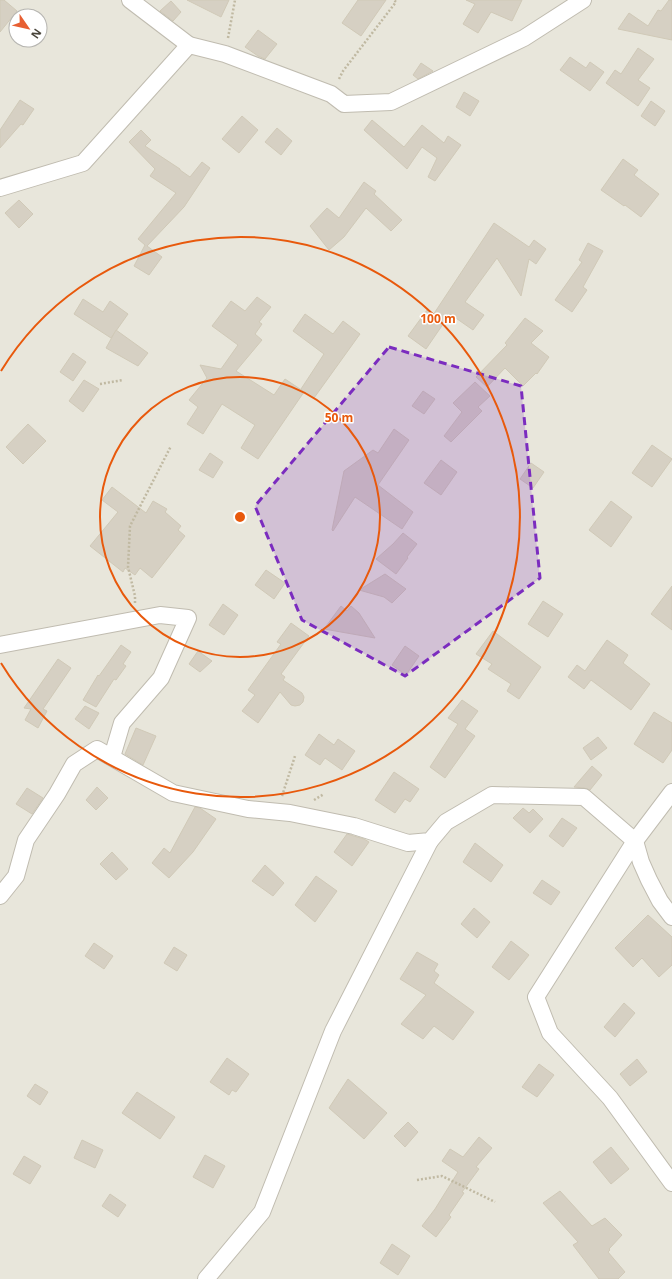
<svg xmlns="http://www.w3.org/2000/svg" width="672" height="1279" viewBox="0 0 672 1279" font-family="'Open Sans',sans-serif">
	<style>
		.residential { fill: #e8e6db; fill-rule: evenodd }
		.building { fill: #d6d0c3; stroke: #d0c9b7 }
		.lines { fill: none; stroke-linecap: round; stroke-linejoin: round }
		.minor-casing { stroke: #c0bcb0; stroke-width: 18 }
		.path { stroke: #c0b9a2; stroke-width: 2.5; stroke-dasharray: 2 2; stroke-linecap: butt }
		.minor { stroke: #fff; stroke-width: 16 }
		.marked { fill: #7b2cbf; fill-opacity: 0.2; stroke: #7b2cbf; stroke-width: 3; stroke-dasharray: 8 5; stroke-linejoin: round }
		.ring { fill: none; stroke: #e8590c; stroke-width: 2 }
		.centre { fill: #e8590c; stroke: #fff; stroke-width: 2 }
		.ring-label { font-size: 12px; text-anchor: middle; font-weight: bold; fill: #e8590c; stroke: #fff; stroke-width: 3; stroke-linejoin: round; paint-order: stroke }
	</style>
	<rect width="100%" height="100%" fill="#f5f3ed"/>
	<path class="residential" d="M0,0H672V1279H0ZM16,16H40V40H16Z"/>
	<g class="building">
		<path d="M0,0H4L17,11L0,32Z"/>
		<path d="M187,0H229L221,17Z"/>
		<path d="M358,0H386L361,36L342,23Z"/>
		<path d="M466,0H522L512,21L491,12L478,33L463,24L475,4Z"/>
		<path d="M669,0H672V40L618,29L629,13L648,26L658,10L661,11Z"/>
		<path d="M171,1L181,12L173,21L160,11Z"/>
		<path d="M258,30L277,44L265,59L258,56L245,47Z"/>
		<path d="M638,48L654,59L638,80L650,88L638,106L606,83L615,70L621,74Z"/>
		<path d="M570,57L586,68L590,62L604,72L590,91L560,70Z"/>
		<path d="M421,63L433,71L418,79L413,75Z"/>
		<path d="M464,92L479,101L470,116L456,107Z"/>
		<path d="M20,100L34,109L23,125L21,124L0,148V130Z"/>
		<path d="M651,101L665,111L655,126L641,116Z"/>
		<path d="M242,116L258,130L239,153L222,139Z"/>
		<path d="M372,120L404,147L422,125L444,143L448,136L461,145L435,181L428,177L437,158L422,147L407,169L364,130Z"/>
		<path d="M277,128L292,141L281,155L265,142Z"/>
		<path d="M141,130L151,140L145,146L180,169V170L190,177L202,162L210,168L184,207L147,246L162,257L149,275L134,266L145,245L138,239L176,193L150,176L155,169L129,142Z"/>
		<path d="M623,159L638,170L634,175L659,194L641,217L625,205L624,206L601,190Z"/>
		<path d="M364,182L376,191L374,194L402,220L391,231L366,208L344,237L329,250L310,226L327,208L339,218Z"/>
		<path d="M19,200L33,214L19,228L5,213Z"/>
		<path d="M494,223L529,247L534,240L546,249L536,264L529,259L521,296L497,258L465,302L484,315L473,330L450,314L426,349L408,336L427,310L433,315Z"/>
		<path d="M588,243L603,251L583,287L587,290L572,312L555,300L582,262L579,260Z"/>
		<path d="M257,297L271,307L259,322L262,324L255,334L262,340L236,371L274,395L285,379L303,391L301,389L324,354L293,331L305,314L333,334L343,321L360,334L314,398L304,392L258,459L241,448L255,425L222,404L203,434L187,424L198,407L189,400L207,378L200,365L221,369L238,345L212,326L231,301L245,311Z"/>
		<path d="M83,299L103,312L110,301L128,314L111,338L74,314Z"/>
		<path d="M525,318L543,331L531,343L549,357L537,374L536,373L523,386L505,368L487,387L476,377L507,345L505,343Z"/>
		<path d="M116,330L148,353L138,366L106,348Z"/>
		<path d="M73,353L86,362L73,381L60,372Z"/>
		<path d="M84,380L99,389L83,412L69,401Z"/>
		<path d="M475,382L490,396L478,407L482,411L451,442L444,436L462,412L453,403Z"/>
		<path d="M423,391L435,399L424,414L412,406Z"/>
		<path d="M28,424L46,441L23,464L6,447Z"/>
		<path d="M394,429L409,440L378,485L413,512L402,529L355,497L333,531L332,530L344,471L373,450L378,453Z"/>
		<path d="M652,445L672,459L652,487L632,473Z"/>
		<path d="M210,453L223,462L213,478L199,470Z"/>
		<path d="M441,460L457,472L441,495L424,483Z"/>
		<path d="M531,463L544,472L533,488L520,479Z"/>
		<path d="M112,487L146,513L153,501L167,509L165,512L181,526L178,530L185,536L152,578L140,568L135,575L125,568L123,572L90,546L118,512L102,500Z"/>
		<path d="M611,501L632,517L611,547L589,530Z"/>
		<path d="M403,533L417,544L407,557L408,558L396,574L376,559L393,544Z"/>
		<path d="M266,570L285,583L274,599L255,585Z"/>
		<path d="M385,574L406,589L392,603L384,597L359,590Z"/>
		<path d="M672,586V630L651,614Z"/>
		<path d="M543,601L563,614L548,637L528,624Z"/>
		<path d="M223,604L238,615L224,635L209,625Z"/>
		<path d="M341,606L347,611L351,606L359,613L375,638L324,629Z"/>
		<path d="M291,623L309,636L281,674L285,677L283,680L302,693L304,697L303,702L300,705L295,706L291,705L280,692L258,723L242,711L255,695L248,690L281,644L277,642Z"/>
		<path d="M493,631L541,667L519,699L507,691L511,684L488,669L492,664L476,654Z"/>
		<path d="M607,640L628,655L623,663L650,684L631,710L591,680L584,689L568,677L577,665L585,671Z"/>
		<path d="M121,645L131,652L123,664L126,666L116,680L114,679L96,707L83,700L98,675L99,676Z"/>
		<path d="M405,646L419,656L406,675L392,665Z"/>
		<path d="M198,651L212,661L200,672L189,664Z"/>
		<path d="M58,659L71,668L43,709L47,711L38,728L25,720L31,709L24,708Z"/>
		<path d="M462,700L478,711L465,729L475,736L445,778L430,767L458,724L448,718Z"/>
		<path d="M85,706L99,713L89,729L75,719Z"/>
		<path d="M654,712L672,723V750L663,763L634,744Z"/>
		<path d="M136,728L156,736L143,765L125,754Z"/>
		<path d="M319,734L334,745L338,739L355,751L342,770L325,758L320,765L305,755Z"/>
		<path d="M598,737L607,748L591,760L583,748Z"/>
		<path d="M592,766L602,775L590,790L584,788L574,787Z"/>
		<path d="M394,772L419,789L410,802L405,799L395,813L375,800Z"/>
		<path d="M97,787L108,798L96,810L86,800Z"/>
		<path d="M27,788L43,798L32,814L16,804Z"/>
		<path d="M195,807L200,808L216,819L193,852L169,878L152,863L164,848L170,853Z"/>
		<path d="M523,808L529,813L533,809L543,819L530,833L513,818Z"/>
		<path d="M562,818L577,828L563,847L549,836Z"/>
		<path d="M347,834L364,839L369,842L352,866L334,852Z"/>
		<path d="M475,843L503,865L491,882L463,862Z"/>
		<path d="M112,852L128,869L116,880L100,864Z"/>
		<path d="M265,865L284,883L273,896L252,881Z"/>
		<path d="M316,876L337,891L315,922L295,905Z"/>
		<path d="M542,880L560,892L551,905L533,893Z"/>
		<path d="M474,908L490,922L477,938L461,924Z"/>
		<path d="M648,915L672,937V965L659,977L642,958L633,967L615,948Z"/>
		<path d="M511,941L529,955L509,980L492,967Z"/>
		<path d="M94,943L113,956L104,969L85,956Z"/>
		<path d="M174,947L187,955L177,971L164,963Z"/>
		<path d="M417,952L438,964L434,971L439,975L434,983L474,1012L453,1040L434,1026L423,1039L401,1024L426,995L400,979Z"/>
		<path d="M624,1003L635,1013L615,1037L604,1027Z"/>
		<path d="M227,1058L249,1074L236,1092L232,1090L229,1095L210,1082Z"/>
		<path d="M637,1059L647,1072L630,1086L620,1074Z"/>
		<path d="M539,1064L554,1075L537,1097L522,1087Z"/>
		<path d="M348,1079L387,1113L364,1139L329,1108Z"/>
		<path d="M35,1084L48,1092L40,1105L27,1096Z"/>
		<path d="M137,1092L175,1117L160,1139L122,1113Z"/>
		<path d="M408,1122L418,1132L405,1147L394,1136Z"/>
		<path d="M479,1137L492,1148L476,1167L479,1169L462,1192L464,1193L449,1215L451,1217L436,1237L422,1226L435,1209L458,1172L442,1161L450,1149L463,1157Z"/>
		<path d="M82,1140L103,1150L95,1168L74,1158Z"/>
		<path d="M611,1147L629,1169L611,1184L593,1162Z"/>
		<path d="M205,1155L225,1166L213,1188L193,1177Z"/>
		<path d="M24,1156L41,1166L30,1184L13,1174Z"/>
		<path d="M560,1191L592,1226L605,1218L622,1235L609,1249L610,1250L608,1252L625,1272L618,1279H599L573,1245L578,1242L543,1203Z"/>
		<path d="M110,1194L126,1205L118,1217L102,1206Z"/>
		<path d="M392,1244L410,1256L398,1275L380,1263Z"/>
	</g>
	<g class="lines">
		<g class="minor-casing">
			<g id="minor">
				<path d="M130,0L189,45"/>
				<path d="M0,188L83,163L189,45L225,54L331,94L344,104L391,102L524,38L583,0"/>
				<path d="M0,645L160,615L188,618L161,678L122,723L112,757"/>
				<path d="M672,792L635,841L536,997L550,1033L610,1098L672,1183"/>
				<path d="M0,896L16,876L26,840L57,794L74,764L97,749L173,793L248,809L290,813L354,826L408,843L430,841L446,822L492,795L584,797L635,841L641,862L649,880L660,901L672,917"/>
				<path d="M206,1279L262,1212L333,1031L430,841"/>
			</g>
		</g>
		<g class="path">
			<path d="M228,38L235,0"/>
			<path d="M339,79L343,71L396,2L394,0"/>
			<path d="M100,384L123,380"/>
			<path d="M135,603V596L128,567L130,526L171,446"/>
			<path d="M282,796L295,756"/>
			<path d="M314,800L324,794"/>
			<path d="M417,1180L442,1176L495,1202"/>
		</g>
		<use href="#minor" class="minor"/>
	</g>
	<path class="marked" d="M389,347L521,386L540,578L405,676L302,620L255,506Z"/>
	<g class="ring">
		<circle cx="240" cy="517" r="140"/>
		<path d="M1 371A280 280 0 1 1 1 663"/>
	</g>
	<circle cx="240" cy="517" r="6" class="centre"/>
	<g class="ring-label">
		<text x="438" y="323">100 m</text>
		<text x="339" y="422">50 m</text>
	</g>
	<g transform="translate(28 28) rotate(124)"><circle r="19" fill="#ffffff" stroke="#b6b5b1"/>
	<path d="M0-3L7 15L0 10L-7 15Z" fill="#e75f32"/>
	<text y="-6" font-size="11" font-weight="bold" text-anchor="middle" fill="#49453b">N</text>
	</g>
</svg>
